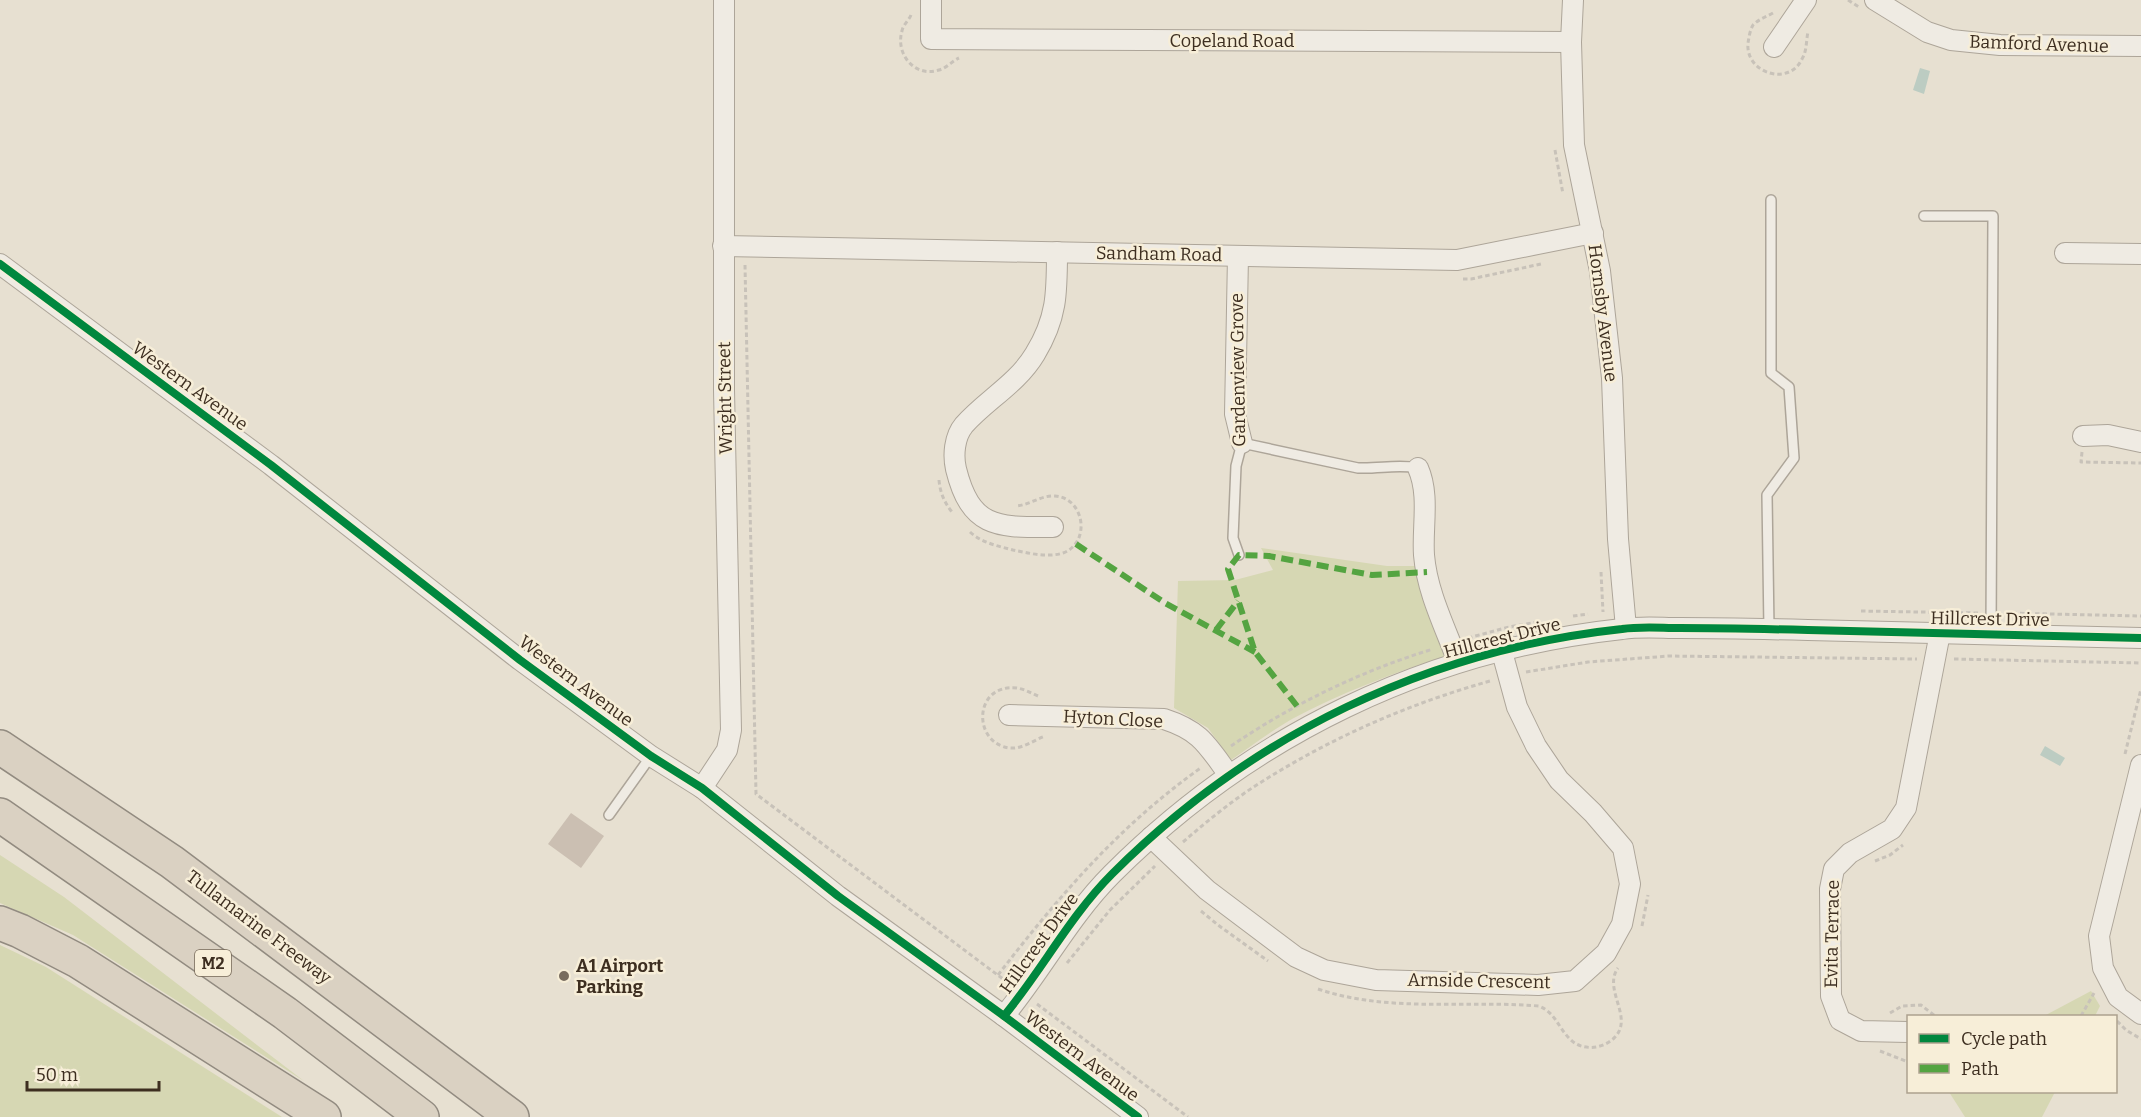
<svg xmlns="http://www.w3.org/2000/svg" width="2141" height="1117" viewBox="0 0 2141 1117" font-family="Bitter,serif">
	<style>
		.green { fill: #d6d7b3 }
		.water { fill: #bcccc2 }
		.building { fill: #cbbfb2 }
		.lines { fill: none; stroke-linecap: round; stroke-linejoin: round }
		.lane-casing { stroke: #ada599; stroke-width: 12 }
		.street-casing { stroke: #ada599; stroke-width: 22 }
		.highway-casing { stroke: #928b80; stroke-width: 36 }
		.path { stroke: #c8c2b9; stroke-width: 3; stroke-dasharray: 4.5 3; stroke-linecap: butt }
		.lane { stroke: #efebe3; stroke-width: 9 }
		.street { stroke: #efebe3; stroke-width: 20 }
		.highway { stroke: #dad1c2; stroke-width: 33 }
		.quiet { stroke: #54a441; stroke-width: 6; stroke-dasharray: 12 6; stroke-linecap: butt }
		.cycleway-casing { stroke: #f7eed8; stroke-width: 11 }
		.cycleway { stroke: #00873e; stroke-width: 8 }
		.poi-dot { fill: #786c5e; stroke: #f7eed8; stroke-width: 2 }
		.labels { text-anchor: middle; dominant-baseline: central; stroke-width: 5; stroke-linejoin: round; paint-order: stroke }
		.shield { fill: #f7eed8; stroke: #756857; stroke-width: 1.5 }
		.shield-label { font-size: 16px; font-weight: bold; fill: #3d2e20 }
		.street-label { font-size: 18px; fill: #3d2e20; stroke: #f7eed8 }
		.poi-label { font-size: 18px; font-weight: bold; fill: #3d2e20; stroke: #f7eed8; text-anchor: start }
	</style>
	<rect width="100%" height="100%" fill="#e7e0d1"/>
	<g class="green">
		<path d="M1261,548L1387,566H1417L1420,589L1446,656C1393,673 1341,693 1292,719C1271,731 1251,746 1231,760L1208,728L1174,708L1178,581L1235,580L1273,570Z"/>
		<path d="M0,855L64,897L304,1081L73,935L0,903Z"/>
		<path d="M0,945L46,967L282,1117H0Z"/>
		<path d="M2091,991L2100,1006L2095,1016H2044Z"/>
		<path d="M1949,1092H2055L2042,1117H1965Z"/>
	</g>
	<g class="water">
		<path d="M1920,68L1930,71L1924,94L1913,90Z"/>
		<path d="M2045,746L2065,758L2060,766L2040,755Z"/>
	</g>
	<path class="building" d="M571,813L604,836L581,868L548,844Z"/>
	<g class="lines">
		<g class="lane-casing">
			<g id="lane">
				<path d="M1924,216H1993L1991,634"/>
				<path d="M1239,555L1233,538L1236,466L1242,443L1358,468C1379,469 1398,464 1418,468"/>
				<path d="M1769,629L1767,495L1794,458L1789,387L1771,373V200"/>
				<path d="M609,815L651,756"/>
			</g>
		</g>
		<g class="street-casing">
			<g id="street">
				<path d="M931,0V39L1571,42"/>
				<path d="M1573,0L1571,42L1574,145L1600,271L1612,378L1618,539L1626,628"/>
				<path d="M1875,0L1927,32L1951,40L2000,45L2141,46"/>
				<path d="M1774,47L1806,0"/>
				<path d="M723,246L1457,260L1593,233"/>
				<path d="M2065,253L2141,254"/>
				<path d="M1238,256L1235,414L1242,443"/>
				<path d="M0,264L271,465L520,660L651,756L702,788L838,896L1004,1016L1138,1117"/>
				<path d="M2083,436L2108,435L2141,442"/>
				<path d="M1418,468C1430,495 1422,527 1424,555C1427,592 1445,627 1458,662"/>
				<path d="M1053,527C999,527 971,530 956,469C953,456 954,437 964,425C986,400 1017,384 1035,354C1057,318 1057,293 1057,252"/>
				<path d="M1009,715L1164,719C1201,731 1207,745 1229,775"/>
				<path d="M2141,765L2099,936L2103,968L2118,997L2141,1014"/>
				<path d="M702,788L727,750L731,730L724,390V0"/>
				<path d="M1151,837L1207,890L1296,957L1324,970L1376,980L1538,985L1575,981L1606,953L1622,924L1630,884L1623,848L1593,813L1559,780L1536,746L1517,707L1502,652"/>
				<path d="M1004,1016C1042,970 1070,916 1112,874C1251,735 1427,650 1622,629C1641,626 1661,628 1680,628C1722,628 1765,629 1808,630C1919,633 2030,635 2141,638"/>
				<path d="M1908,1032L1861,1031L1840,1020L1831,996L1830,889L1834,869L1850,853L1892,829L1906,808L1940,633"/>
			</g>
		</g>
		<g class="highway-casing">
			<g id="highway">
				<path d="M0,747L172,862L512,1117"/>
				<path d="M0,815L285,1013L422,1117"/>
				<path d="M0,923L20,931L78,961L324,1117"/>
			</g>
		</g>
		<g class="path">
			<path d="M1848,0L1859,7"/>
			<path d="M1773,13C1766,17 1759,19 1753,25C1750,30 1749,37 1748,43C1745,73 1789,87 1802,59C1807,51 1806,41 1808,32"/>
			<path d="M911,15C909,20 903,25 902,31C895,54 915,78 939,70C947,68 952,61 959,58"/>
			<path d="M1555,150L1563,194"/>
			<path d="M745,265L756,794L1007,982"/>
			<path d="M1463,279H1471L1541,264"/>
			<path d="M2082,452L2081,462L2141,463"/>
			<path d="M939,480C940,492 944,502 952,512"/>
			<path d="M970,532C982,543 998,546 1013,550C1028,553 1047,558 1063,553C1091,543 1085,498 1055,496C1041,495 1030,505 1016,506"/>
			<path d="M1601,572L1603,612"/>
			<path d="M1861,611L1980,613"/>
			<path d="M2005,613L2141,616"/>
			<path d="M1573,616L1588,614"/>
			<path d="M1468,638L1509,627L1537,622"/>
			<path d="M1954,659L2141,663"/>
			<path d="M1526,672L1588,662L1669,656L1917,659"/>
			<path d="M1038,696C1031,693 1024,689 1017,688C973,683 972,744 1010,748C1023,749 1034,740 1045,736"/>
			<path d="M1231,746C1293,704 1361,671 1433,649"/>
			<path d="M2125,754L2141,689"/>
			<path d="M1183,842C1205,823 1228,804 1252,788C1326,740 1405,705 1490,681"/>
			<path d="M1875,861L1890,855L1903,845"/>
			<path d="M1201,911L1218,925L1268,961"/>
			<path d="M1642,926L1648,895"/>
			<path d="M1067,963L1110,910L1155,866"/>
			<path d="M998,975C1059,896 1120,825 1202,767"/>
			<path d="M1318,989C1389,1013 1465,1000 1539,1006C1556,1013 1558,1028 1571,1040C1582,1051 1602,1049 1613,1039C1636,1019 1602,990 1618,968"/>
			<path d="M1037,1004L1188,1117"/>
			<path d="M1890,1013L1902,1006L1921,1005L1935,1016"/>
			<path d="M2081,1016L2094,993"/>
			<path d="M2117,1021L2126,1030L2141,1039"/>
			<path d="M1880,1051L1908,1062"/>
		</g>
		<use href="#lane" class="lane"/>
		<use href="#street" class="street"/>
		<use href="#highway" class="highway"/>
		<g class="quiet">
			<path d="M1076,544L1165,603L1255,652"/>
			<path d="M1216,630L1238,601"/>
			<path d="M1297,706L1255,652L1228,569L1239,555L1269,556L1372,575L1427,572"/>
		</g>
		<g class="cycleway-casing">
			<g id="cycleway">
				<path d="M0,264L271,465L520,660L651,756L702,788L838,896L1004,1016L1138,1117"/>
				<path d="M1004,1016C1042,970 1070,916 1112,874C1251,735 1427,650 1622,629C1641,626 1661,628 1680,628C1722,628 1765,629 1808,630C1919,633 2030,635 2141,638"/>
			</g>
		</g>
		<use href="#cycleway" class="cycleway"/>
	</g>
	<circle class="poi-dot" cx="564" cy="976" r="6"/>
	<g class="labels">
		<rect class="shield" x="195" y="950" width="36" height="26" rx="4.5"/>
		<g class="shield-label">
			<text x="213" y="963">M2</text>
		</g>
		<g class="street-label">
			<text x="1232" y="41">Copeland Road</text>
			<text transform="translate(2039 44) rotate(2)">Bamford Avenue</text>
			<text transform="translate(1159 254) rotate(1)">Sandham Road</text>
			<text transform="translate(1603 313) rotate(83)">Hornsby Avenue</text>
			<text transform="translate(1238 370) rotate(-91)">Gardenview Grove</text>
			<text transform="translate(190 386) rotate(36)">Western Avenue</text>
			<text transform="translate(725 398) rotate(-91)">Wright Street</text>
			<text transform="translate(1990 619) rotate(1)">Hillcrest Drive</text>
			<text transform="translate(1502 638) rotate(-14)">Hillcrest Drive</text>
			<text transform="translate(576 681) rotate(37)">Western Avenue</text>
			<text transform="translate(1113 719) rotate(3)">Hyton Close</text>
			<text transform="translate(259 927) rotate(37)">Tullamarine Freeway</text>
			<text transform="translate(1832 934) rotate(-89)">Evita Terrace</text>
			<text transform="translate(1039 943) rotate(-54)">Hillcrest Drive</text>
			<text transform="translate(1479 981) rotate(1)">Arnside Crescent</text>
			<text transform="translate(1082 1056) rotate(37)">Western Avenue</text>
		</g>
		<g class="poi-label">
			<text x="576" y="966">A1 Airport<tspan x="576" dy="21">Parking</tspan></text>
		</g>
	</g>
	<rect x="1907" y="1015" width="210" height="78" fill="#f7eed8" stroke="#ada18e" stroke-width="1.5"/>
	<rect x="1919" y="1034" width="30" height="9" fill="#00873e" stroke="#ada18e" stroke-width="1.5"/>
	<text x="1961" y="1045" font-size="18" fill="#3d2e20">Cycle path</text>
	<rect x="1919" y="1064" width="30" height="9" fill="#54a441" stroke="#ada18e" stroke-width="1.5"/>
	<text x="1961" y="1075" font-size="18" fill="#3d2e20">Path</text>
	<path d="M27 1081v9h132v-9" fill="none" stroke="#3d2e20" stroke-width="3"/>
	<text x="36" y="1081" font-size="18" fill="#3d2e20" stroke="#f7eed8" stroke-width="4.5" paint-order="stroke">50 m</text>
</svg>
